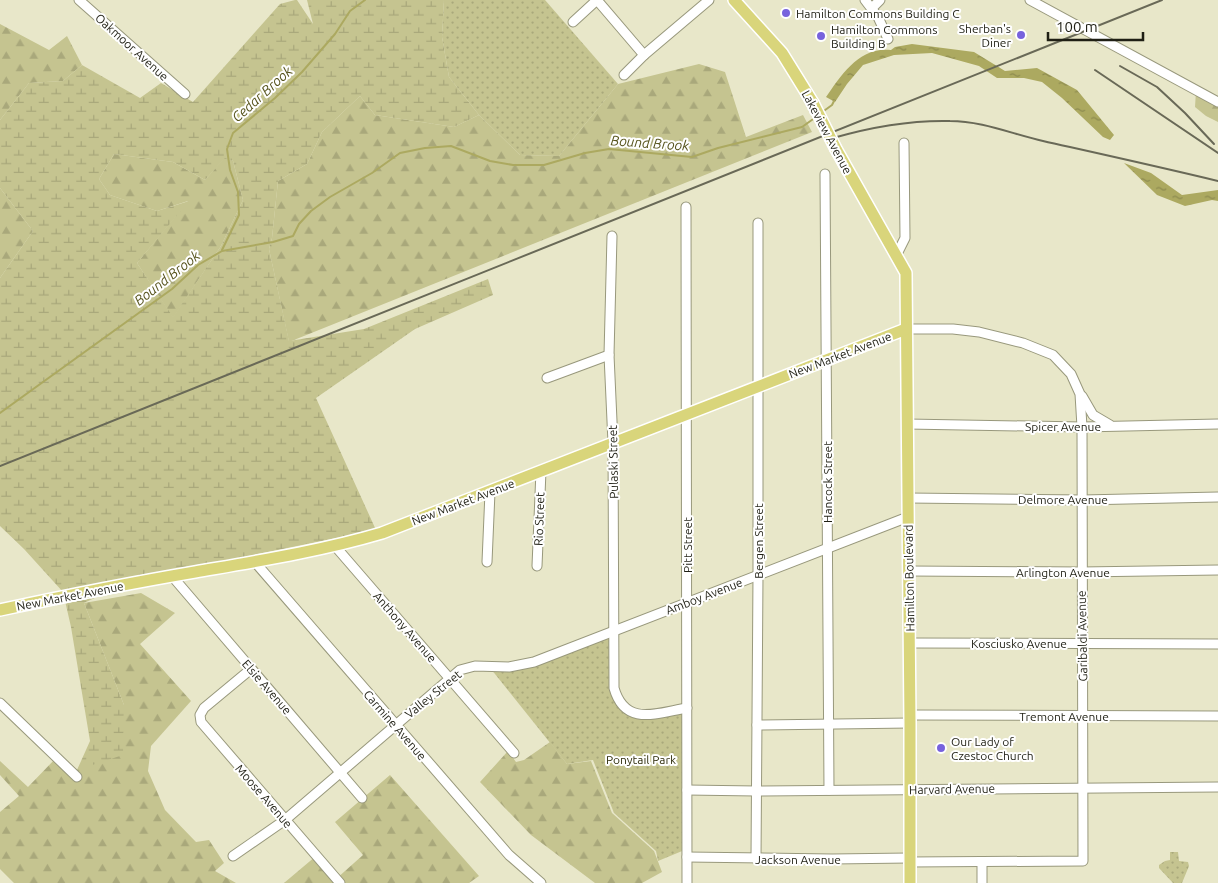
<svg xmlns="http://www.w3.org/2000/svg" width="1218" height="883" viewBox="0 0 1218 883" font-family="Ubuntu,sans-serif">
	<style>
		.forest { fill: url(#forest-firs) }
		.wetland { fill: url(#wetland-marsh); fill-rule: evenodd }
		.park { fill: url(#park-dots) }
		.water { fill: url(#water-ripples) }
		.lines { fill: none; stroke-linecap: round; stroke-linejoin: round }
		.stream { stroke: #aca960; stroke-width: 2 }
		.minor-casing { stroke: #98987c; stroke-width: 11 }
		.major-casing { stroke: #fff; stroke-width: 14 }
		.minor { stroke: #fff; stroke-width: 9 }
		.major { stroke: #d9d57b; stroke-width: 11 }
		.rail { stroke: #696957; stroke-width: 2 }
		.major-bridge-casing { stroke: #fff; stroke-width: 14; stroke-linecap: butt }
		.major-bridge { stroke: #d9d57b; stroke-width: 11 }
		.poi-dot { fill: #7762dd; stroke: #fff; stroke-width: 2 }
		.labels { text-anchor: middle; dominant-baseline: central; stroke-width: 4; stroke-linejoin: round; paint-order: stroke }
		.poi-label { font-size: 12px; fill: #1f1f14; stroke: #fff; text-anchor: start }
		.street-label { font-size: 12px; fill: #1f1f14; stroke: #fff }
		.park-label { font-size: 12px; fill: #2f2d0c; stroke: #fff }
		.water-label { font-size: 14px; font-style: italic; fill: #57541d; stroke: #fff }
	</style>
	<defs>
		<pattern id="forest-firs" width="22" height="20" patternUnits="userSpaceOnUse" patternTransform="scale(1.25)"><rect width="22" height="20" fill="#c5c490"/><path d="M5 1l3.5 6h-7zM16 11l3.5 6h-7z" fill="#a9a87b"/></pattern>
		<pattern id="wetland-marsh" width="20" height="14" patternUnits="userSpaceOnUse" patternTransform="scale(1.25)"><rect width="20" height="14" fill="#c5c490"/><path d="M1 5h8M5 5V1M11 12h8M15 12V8" fill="none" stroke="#a9a87b"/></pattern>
		<pattern id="park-dots" width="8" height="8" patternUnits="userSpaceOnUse" patternTransform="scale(1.25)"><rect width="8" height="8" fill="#c5c490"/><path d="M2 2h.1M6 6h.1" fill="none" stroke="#a9a87b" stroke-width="1.8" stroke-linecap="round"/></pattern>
		<pattern id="water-ripples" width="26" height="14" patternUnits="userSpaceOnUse" patternTransform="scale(1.25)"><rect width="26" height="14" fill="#aca960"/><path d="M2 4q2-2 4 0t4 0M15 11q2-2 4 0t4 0" fill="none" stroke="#8b894e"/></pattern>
	</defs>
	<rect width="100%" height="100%" fill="#e8e7c9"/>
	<g class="forest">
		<path d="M0,24L49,50L67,36L82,65L63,81L29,83L0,120Z"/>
		<path d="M699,64L725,72L746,137L803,115L812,132L289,342L269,249L272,238L278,181L307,164L322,132L360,96L375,115L454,127L479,115L520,155L559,156L618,84Z"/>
		<path d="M1196,91L1218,98V122L1206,116L1195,107Z"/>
		<path d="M114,154L173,162L205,180L225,157L233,161L243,200L221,246L173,318L137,263L188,201L157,211L110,195L99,179Z"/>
		<path d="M0,188L33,231L0,278Z"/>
		<path d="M141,593L175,613L140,644L191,701L151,746L148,771L165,810L196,842L209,840L224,863L215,871L236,883H14L0,869V812L19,796L0,775V761L28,787L56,758L77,770L124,705L84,603Z"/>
		<path d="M550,742L567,764L591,761L612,813L654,851L662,872L642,883H595L531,835L480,782L508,751L516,762L524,760Z"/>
		<path d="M390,775L479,876L469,883H284L316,856L336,879L363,855L335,822Z"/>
	</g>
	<path class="wetland" d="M295,0H297L313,24L307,0H444L442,37L449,77L479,115L454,127L375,115L360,96L322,132L307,164L278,181L272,238L269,249L289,341L364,329L488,279L493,295L415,329L316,398L376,530L135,579L84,603L124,705L123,755L77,770L90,741L71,627L63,592L24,549L0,526V278L33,231L0,188V120L29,83L63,81L82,65L140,98L161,83L193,102L280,4ZM114,154L173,162L205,180L225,158L233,161L243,200L221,246L173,317L137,263L189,201L157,211L110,195L99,179Z"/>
	<g class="park">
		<path d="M444,0H545L618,84L559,156L520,155L479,115L449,77L442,37Z"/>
		<path d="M613,632L615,695L638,715L685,705L687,849L658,861L656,851L614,813L593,760L567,764L491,669L548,658Z"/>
		<path d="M1170,852H1178L1179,861L1188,862L1189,866L1182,883H1173L1159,868V865L1165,861L1170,860Z"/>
	</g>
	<g class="water">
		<path d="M912,44L974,52L1005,71L1037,68L1077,90L1114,135L1110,140L1103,137L1062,98L1042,82L1024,78H997L979,66L932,53L894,55L863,65L847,84L835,102L826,97C841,75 860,46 891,50L895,47Z"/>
		<path d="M1124,163L1151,173L1182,195L1218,190V201L1212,200L1185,206L1157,195Z"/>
	</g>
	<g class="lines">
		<g class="stream">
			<path d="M821,113L832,105L834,101"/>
			<path d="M222,250L239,215L238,192L230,170L227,149L233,133L275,98L302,72L335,34L350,11L365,0"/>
			<path d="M0,413L172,289L198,265L222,251L273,242L293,236L299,224L311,211L330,197L372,173L400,153L425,148L451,146L490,161L513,165H544L585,153L609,149L692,157L718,148L802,127L816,117"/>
		</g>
		<g class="minor-casing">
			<g id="minor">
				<path d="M79,0L185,94"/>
				<path d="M597,0L644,55"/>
				<path d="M865,0L878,17L888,39"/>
				<path d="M1030,0L1218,102"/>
				<path d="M872,8L880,0"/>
				<path d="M573,22L597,0"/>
				<path d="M624,75L644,55L709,0"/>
				<path d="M825,174L829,790"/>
				<path d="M686,207L687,883"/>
				<path d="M612,236L609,355L613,443L614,688C625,727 657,713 687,708"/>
				<path d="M896,256L905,238L904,143"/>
				<path d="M906,329H953L979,332L1023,343L1053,355L1071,374L1080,394L1082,427L1083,861L909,862"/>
				<path d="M547,378L609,355"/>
				<path d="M1082,396L1093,415L1110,425"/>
				<path d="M907,424L1082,427L1218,424"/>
				<path d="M908,498L1082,500L1218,497"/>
				<path d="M335,546L514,753"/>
				<path d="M254,561L509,855L541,883"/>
				<path d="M487,562L490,492"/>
				<path d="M537,566L541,471"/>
				<path d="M909,571L1081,572L1218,570"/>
				<path d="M172,576L362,798"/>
				<path d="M909,643L1218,644"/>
				<path d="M251,669L204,708L200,715L201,722L340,883"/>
				<path d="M0,703L77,777"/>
				<path d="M910,715L1218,716"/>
				<path d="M757,725L910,723"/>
				<path d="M687,790L756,791L1218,787"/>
				<path d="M233,856L285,820L460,670L475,666L509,667L534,662L908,517"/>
				<path d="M687,857L832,859L909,858"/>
				<path d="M756,859L758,575V223"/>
				<path d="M982,863V883"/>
			</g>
		</g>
		<g class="major-casing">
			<g id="major">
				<path d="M734,0L782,53L813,103"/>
				<path d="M836,149L906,273L910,723V883"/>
				<path d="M0,610C65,596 130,583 195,572C258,561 321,551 382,533L906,329"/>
			</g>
		</g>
		<use href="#minor" class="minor"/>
		<use href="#major" class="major"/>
		<g class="rail">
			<path d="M1120,66L1157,87L1185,113L1214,144"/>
			<path d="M1095,70L1218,153"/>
			<path d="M833,138C871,127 910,120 950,121C982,121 1012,134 1043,141C1101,154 1160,167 1218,181"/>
			<path d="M0,466L1162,0"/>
		</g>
		<g class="major-bridge-casing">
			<path id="major-bridge" d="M813,103L836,149"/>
		</g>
		<use href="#major-bridge" class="major-bridge"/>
	</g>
	<g class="poi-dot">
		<circle cx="786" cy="13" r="5"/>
		<circle cx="1021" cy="35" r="5"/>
		<circle cx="821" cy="36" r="5"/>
		<circle cx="941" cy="748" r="5"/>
	</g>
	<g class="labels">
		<g class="poi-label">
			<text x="796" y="13">Hamilton Commons Building C</text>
			<text x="1011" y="28" text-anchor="end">Sherban's<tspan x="1011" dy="14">Diner</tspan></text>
			<text x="831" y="29">Hamilton Commons<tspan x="831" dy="14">Building B</tspan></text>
			<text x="951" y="741">Our Lady of<tspan x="951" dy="14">Czestoc Church</tspan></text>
		</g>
		<g class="street-label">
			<text transform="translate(132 47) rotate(42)">Oakmoor Avenue</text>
			<text transform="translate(827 132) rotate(62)">Lakeview Avenue</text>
			<text transform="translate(840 355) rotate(-21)">New Market Avenue</text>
			<text x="1063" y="426">Spicer Avenue</text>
			<text transform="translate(613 462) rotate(-91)">Pulaski Street</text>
			<text transform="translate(827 482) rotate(-90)">Hancock Street</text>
			<text x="1063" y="499">Delmore Avenue</text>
			<text transform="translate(463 502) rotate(-21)">New Market Avenue</text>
			<text transform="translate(539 519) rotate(-88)">Rio Street</text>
			<text transform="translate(758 541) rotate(-90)">Bergen Street</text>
			<text transform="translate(687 545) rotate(-90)">Pitt Street</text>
			<text x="1063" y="572">Arlington Avenue</text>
			<text transform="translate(909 578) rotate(-91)">Hamilton Boulevard</text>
			<text transform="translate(70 596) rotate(-11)">New Market Avenue</text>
			<text transform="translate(704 596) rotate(-21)">Amboy Avenue</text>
			<text transform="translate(405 627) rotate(49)">Anthony Avenue</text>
			<text transform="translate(1082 636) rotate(-91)">Garibaldi Avenue</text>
			<text x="1019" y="643">Kosciusko Avenue</text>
			<text transform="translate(267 687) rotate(49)">Elsie Avenue</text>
			<text transform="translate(433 694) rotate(-39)">Valley Street</text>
			<text x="1064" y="716">Tremont Avenue</text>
			<text transform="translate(395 725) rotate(49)">Carmine Avenue</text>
			<text transform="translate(952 789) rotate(-1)">Harvard Avenue</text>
			<text transform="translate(264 796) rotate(49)">Moose Avenue</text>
			<text x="798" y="859">Jackson Avenue</text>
		</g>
		<g class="park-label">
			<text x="641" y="759">Ponytail Park</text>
		</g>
		<g class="water-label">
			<text transform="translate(262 94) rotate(-42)">Cedar Brook</text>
			<text transform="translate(650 143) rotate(4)">Bound Brook</text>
			<text transform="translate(167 278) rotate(-38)">Bound Brook</text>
		</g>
	</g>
	<path d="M1048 32v8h95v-8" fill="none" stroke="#1f1f14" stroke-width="2.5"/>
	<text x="1056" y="32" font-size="15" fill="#1f1f14" stroke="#ffffff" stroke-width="4" paint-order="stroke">100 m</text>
</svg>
